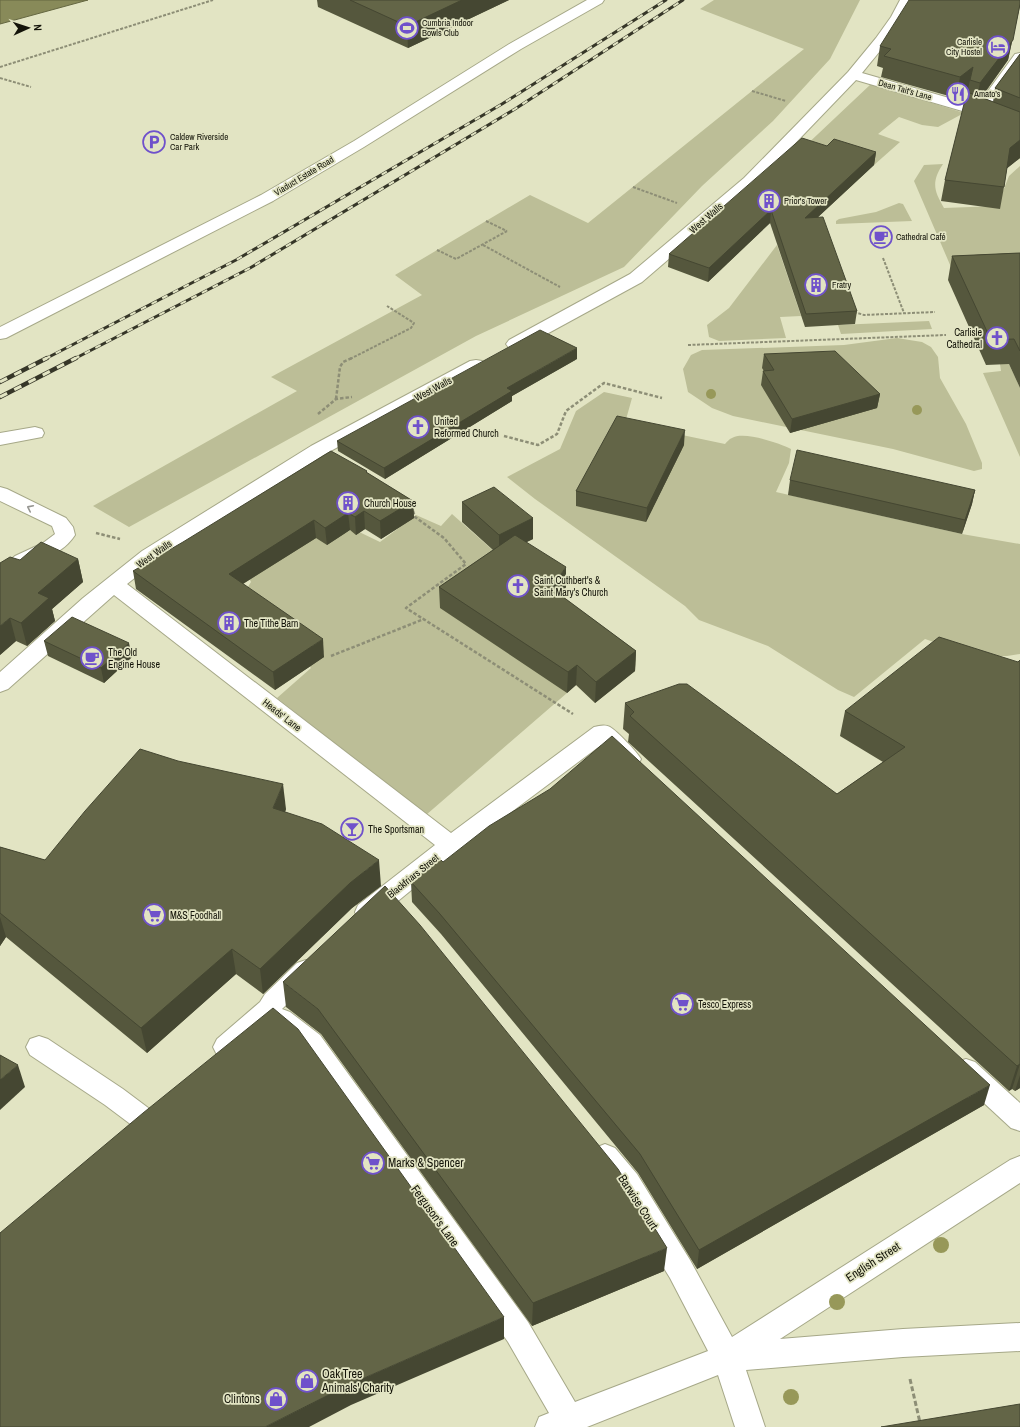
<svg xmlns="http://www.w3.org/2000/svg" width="1020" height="1427" viewBox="0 0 1020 1427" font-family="'Archivo Narrow',sans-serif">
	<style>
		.green { fill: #bcbe97 }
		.water { fill: #888a59; stroke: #656741 }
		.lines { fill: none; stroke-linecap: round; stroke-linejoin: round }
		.minor-casing { stroke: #a6a888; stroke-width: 2 }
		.path-far2 { stroke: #8d8e76; stroke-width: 2; stroke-dasharray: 3 1.5; stroke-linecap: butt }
		.path-far1 { stroke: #8d8e76; stroke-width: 2.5; stroke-dasharray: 3.5 2; stroke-linecap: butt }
		.path { stroke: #8d8e76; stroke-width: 3; stroke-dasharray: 5 2.5; stroke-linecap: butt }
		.minor { fill: #fff; fill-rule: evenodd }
		.rail-far1-casing { stroke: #363628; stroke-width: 3 }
		.rail-casing { stroke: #363628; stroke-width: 4.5 }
		.rail-far1 { stroke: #e2e4c3; stroke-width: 2; stroke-dasharray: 6; stroke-linecap: butt }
		.rail { stroke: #e2e4c3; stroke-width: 3; stroke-dasharray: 8; stroke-linecap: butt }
		.tree { fill: #979859 }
		.wall { fill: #55573d }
		.shaded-wall { fill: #454732 }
		.building { fill: #636547; stroke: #454732 }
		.oneway { stroke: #959590 }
		.labels { text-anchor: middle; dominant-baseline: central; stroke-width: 3.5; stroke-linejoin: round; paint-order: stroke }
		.far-poi-label { font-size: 9px; fill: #141409; stroke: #e2e4c3; text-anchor: start }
		.far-street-label { font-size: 9px; fill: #141409; stroke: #e2e4c3 }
		.street-label { font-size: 10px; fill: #141409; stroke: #e2e4c3 }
		.poi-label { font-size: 10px; fill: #141409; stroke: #e2e4c3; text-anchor: start }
		.near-poi-label { font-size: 12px; fill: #141409; stroke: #e2e4c3; text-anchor: start }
		.near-street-label { font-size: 12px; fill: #141409; stroke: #e2e4c3 }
	</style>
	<rect width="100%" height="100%" fill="#e2e4c3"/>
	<g class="green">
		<path d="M714,0H860L830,59L773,121L702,186L624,267L476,336L129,527L93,506L297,391L271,377L422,295L395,275L530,195L588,223L804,49L700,9Z"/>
		<path d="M871,84L964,113L938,127L922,125L899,117L878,134L900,142L874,165L833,152L800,151Z"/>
		<path d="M943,164C931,182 934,191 944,208L997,206L1009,176L1020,166V277L960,288L914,181L924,165Z"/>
		<path d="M899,203L903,204L912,221L836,224V221L839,219L876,212Z"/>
		<path d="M777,245L801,316L780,317L786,338L719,341L709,337L707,325L729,308Z"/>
		<path d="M929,321L932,329L841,334L838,325Z"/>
		<path d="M897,338L922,342L931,347L938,357L940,378L966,424L982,463V469L974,471L893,449L733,416L712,408L688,392L683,369L691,355L702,350L844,345Z"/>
		<path d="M1000,364H1009L1020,388V457L983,373L1001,371Z"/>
		<path d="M604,392L632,398L625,423L725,444C727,442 729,439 732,438C744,431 779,443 791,449L789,463L776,492L962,534L1020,544V654L1007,656H975L925,639L854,697L838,690L768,646L699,620L685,606L535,499L507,477L560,449L576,411Z"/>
		<path d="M452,514L506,562L567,693L426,815L277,698L311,668L244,593L251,582L249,578L313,536L327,542L353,529L380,542L416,515L441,526Z"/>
	</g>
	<path class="water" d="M0,0H88L0,24Z"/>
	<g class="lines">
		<g class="minor-casing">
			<g id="minor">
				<path d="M587,0H604L602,3L521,49L364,147L273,201L6,338L0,339V327L261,195L354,141L511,43Z"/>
				<path d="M900,0H914C900,27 881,50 862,73L977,106L1015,54L1020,53V67L993,103L989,110L1020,123V134L976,115L856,80L756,184L642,282L521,348L515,349L509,348L506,344L509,340L630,274L744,178L848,72L876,38L891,17Z"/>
				<path d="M476,360L482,361L485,365L482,369L325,454L156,561L127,584L451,833L594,727C600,726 604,724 610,727C617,731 637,752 641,759L638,765C621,770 613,756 601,745L459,851L376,919L367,921L358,919L355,912L358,905L435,845L114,595L8,689L0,692V672L83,598L142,551L311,446L470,361Z"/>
				<path d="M35,427L42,429L44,433L42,437L0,445V433Z"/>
				<path d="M0,487L7,489L66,518L73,527L75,535C62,555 46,555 28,566C18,573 12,584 0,587V569L15,556L43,543L55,534L52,526L0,501Z"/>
				<path d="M306,960L315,963L318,970L315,977L282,1009L290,1012L320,1035L528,1322L575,1402L708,1351L670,1278L617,1192L595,1164L591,1156L595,1148L605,1144L615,1148L637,1174L690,1260L732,1337L1010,1160L1020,1156V1183L780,1339L903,1329L1020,1323V1351L903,1357L746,1370L765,1427H735L718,1375L587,1427H535L539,1417L549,1413L508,1342L302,1051L272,1026L270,1023L235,1055L226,1058L217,1055L213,1047L217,1039L260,1002L265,994L297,963Z"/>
				<path d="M39,1036L48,1039L123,1089L151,1110L155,1118L151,1126L142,1129L133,1126L105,1105L30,1055L26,1047L30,1039Z"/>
				<path d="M966,1059L975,1062L1020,1103V1131L1011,1128L957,1078L953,1070L957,1062Z"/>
			</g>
		</g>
		<g class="path-far2">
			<path d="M0,67L213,0"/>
			<path d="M0,78L31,87"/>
			<path d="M752,91L786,101"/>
			<path d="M633,187L677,203"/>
			<path d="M486,221L507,231"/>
			<path d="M483,245L560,287"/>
			<path d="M437,250L456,259L507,231"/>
			<path d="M883,258L904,313"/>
			<path d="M854,312L864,315L935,312"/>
			<path d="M688,345L946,335"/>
			<path d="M350,359L411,328L414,323L387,306"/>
		</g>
		<g class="path-far1">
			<path d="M336,399L340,367L343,362L352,358"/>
			<path d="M318,414L336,399L352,397"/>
			<path d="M504,436L538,445L557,434L566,411L604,383L662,398"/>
			<path d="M413,511L415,517L444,538L466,564L406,608L573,714"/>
			<path d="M96,533L120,539"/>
			<path d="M331,656L424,619"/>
		</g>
		<path class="path" d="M910,1379L921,1427"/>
		<use href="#minor" class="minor"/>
		<g class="rail-far1-casing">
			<g id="rail-far1">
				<path d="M45,359L236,260L502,104L666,0"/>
				<path d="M74,359L250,268L515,109L683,0"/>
			</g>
		</g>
		<g class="rail-casing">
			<g id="rail">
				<path d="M0,382L47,358"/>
				<path d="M0,397L76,358"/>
			</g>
		</g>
		<use href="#rail-far1" class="rail-far1"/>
		<use href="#rail" class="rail"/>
	</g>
	<g class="tree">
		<circle cx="711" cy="394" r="5"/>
		<circle cx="917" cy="410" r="5"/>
		<circle cx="941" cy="1245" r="8"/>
		<circle cx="837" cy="1302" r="8"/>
		<circle cx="791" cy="1397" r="8"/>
	</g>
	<g class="wall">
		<path d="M317,0H509L408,48L318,7Z"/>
		<path d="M1020,0V6L1008,60L982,97L993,102L995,88L1020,54V158L1007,168L1004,187L1000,209L941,201L945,180L968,89L956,98L881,77L883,68L877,66L880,46Z"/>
		<path d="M827,146L876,152L874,165L818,217L857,311L855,324L805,327L770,223L708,282L668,267L669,254Z"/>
		<path d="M1020,253V388L1009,364L986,365L948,280L952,256Z"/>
		<path d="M764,354L880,394L877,408L790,433L761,385L763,371H764L762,368Z"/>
		<path d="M577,359L512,396V401L385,479L338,451L337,441Z"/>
		<path d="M684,445L646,522L576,506V491Z"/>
		<path d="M367,471V473L413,501L414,518L381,539L365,529L356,535L350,530L327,545L316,538L243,584L324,657L275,690L136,589L133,571Z"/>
		<path d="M790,480L975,490L972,504L962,534L788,495Z"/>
		<path d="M462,502L533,518V539L526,542L566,587L560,595L636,651L635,671L595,703L576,685L567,693L440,608L439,587L493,550L462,522Z"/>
		<path d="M78,559L83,582L52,609L55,621L27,646L16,641L0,655L20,560Z"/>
		<path d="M44,641L132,657L104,683L48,656Z"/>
		<path d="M1020,660V1088L1015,1091L1012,1089L1009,1091L628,742L629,734L623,729L625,703L837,794L883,762L840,736L845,711L1018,662Z"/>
		<path d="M286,809L285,812L381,886L352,908L263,994L236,974L147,1053L6,937L0,946V847L45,860Z"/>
		<path d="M443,862L984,1105L697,1269L638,1173L441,934L412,902L411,882Z"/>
		<path d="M283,982L664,1271L532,1326L321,1034L286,1007Z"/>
	</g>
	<g class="shaded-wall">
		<path d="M462,0H509L408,48L407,26Z"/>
		<path d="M1020,4L1008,60L976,104L980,83Z"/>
		<path d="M973,67L968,89L956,98L960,77Z"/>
		<path d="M1020,140V158L1005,170L1010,148Z"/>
		<path d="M876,152L874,165L803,231L805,218Z"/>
		<path d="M771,210L770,223L708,282L709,268Z"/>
		<path d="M577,348V359L512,396V401L385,479L384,468L507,388Z"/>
		<path d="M880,394L877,408L790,433L792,419Z"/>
		<path d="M685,430L684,445L646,522L647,508Z"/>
		<path d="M975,490L972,504L962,534L965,520Z"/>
		<path d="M413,501L414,518L381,539L380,521Z"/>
		<path d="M364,511L365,529L356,535L355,517Z"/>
		<path d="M348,513L350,530L327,545L325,528Z"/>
		<path d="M533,518V539L499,556V535Z"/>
		<path d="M314,520L316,538L231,591L229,574Z"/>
		<path d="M78,559L83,582L52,609L55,621L27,646L21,623L38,593Z"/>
		<path d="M566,567V587L551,609V588Z"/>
		<path d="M10,618L16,641L0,655V626Z"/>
		<path d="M323,639L324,657L275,690L273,672Z"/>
		<path d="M129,643L132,657L104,683L101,668Z"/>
		<path d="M636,651L635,671L595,703L596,682Z"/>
		<path d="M577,665L576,685L567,693L568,672Z"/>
		<path d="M283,784L286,809L277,834L273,808Z"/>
		<path d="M379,860L381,886L352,908L263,994L260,969L350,883Z"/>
		<path d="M0,917L6,937L0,946Z"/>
		<path d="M232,949L236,974L147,1053L141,1028Z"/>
		<path d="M1020,1064L1012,1089L1009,1091L1017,1066Z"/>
		<path d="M18,1065L25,1087L0,1110V1080Z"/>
		<path d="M1020,1075V1088L1015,1091Z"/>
		<path d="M990,1085L984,1105L697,1269L699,1250Z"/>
		<path d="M667,1248L664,1271L532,1326L533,1303Z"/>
		<path d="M504,1317V1339L351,1405L309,1427H265L348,1385Z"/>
	</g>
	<g class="building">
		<path d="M350,0H462L407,26Z"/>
		<path d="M909,0H1020V4L1013,40L980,83L970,80L973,67L960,77L884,56L891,49L880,46Z"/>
		<path d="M1020,54V98L995,88Z"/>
		<path d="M967,92L1020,112V140L1010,148L1004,187L945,180Z"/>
		<path d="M802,138L827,146L834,139L876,152L805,218L823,217L857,311L806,314L771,210L709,268L669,254Z"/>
		<path d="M1020,253V351L1014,339L991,340L952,256Z"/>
		<path d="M540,330L577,348L507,388L512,391L384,468L337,441Z"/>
		<path d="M835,351L880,394L792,419L763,371L774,370L764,354Z"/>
		<path d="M617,416L685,430L647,508L576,491Z"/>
		<path d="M797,450L975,490L965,520L790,480Z"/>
		<path d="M331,451L367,471L366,472L413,501L380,521L364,511L355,517L348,513L325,528L314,520L229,574L323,639L273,672L133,571L183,542Z"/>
		<path d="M494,487L533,518L499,535L462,502Z"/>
		<path d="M515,535L566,567L551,588L636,651L596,682L577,665L568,672L439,587Z"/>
		<path d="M41,542L78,559L38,593L49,598L21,623L10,618L0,626V563L10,557L20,560Z"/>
		<path d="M72,617L129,643L101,668L44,641Z"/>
		<path d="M939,637L1018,662L1020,660V1064L1017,1066L630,716L634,712L625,703L679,684H687L837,794L905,747L845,711Z"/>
		<path d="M612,736L990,1085L699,1250L640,1154L440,914L411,882L440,859L443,862L489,826L550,789Z"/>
		<path d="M140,749L178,761L283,784L273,808L322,824L379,860L350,883L260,969L232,949L141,1028L0,913V847L45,860L85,811Z"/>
		<path d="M385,886L420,925L618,1169L667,1248L533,1303L318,1009L283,982Z"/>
		<path d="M273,1008L298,1029L504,1317L348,1385L265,1427H0V1233L143,1113Z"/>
		<path d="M0,1055L18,1065L0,1080Z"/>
		<path d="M1020,1404V1427H881Z"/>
	</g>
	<defs><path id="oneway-chevron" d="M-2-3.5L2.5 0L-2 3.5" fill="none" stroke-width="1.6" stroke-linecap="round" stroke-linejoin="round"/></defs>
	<use class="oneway" href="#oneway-chevron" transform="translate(30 508) rotate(-154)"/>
	<defs>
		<g id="stadium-ring" transform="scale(1.15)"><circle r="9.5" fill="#e2e4c3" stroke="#6f51cb" stroke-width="1.5"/><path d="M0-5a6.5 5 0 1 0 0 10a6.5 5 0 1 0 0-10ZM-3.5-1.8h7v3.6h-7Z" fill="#6f51cb"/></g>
		<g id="hotel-ring" transform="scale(1.15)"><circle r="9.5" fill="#e2e4c3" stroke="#6f51cb" stroke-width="1.5"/><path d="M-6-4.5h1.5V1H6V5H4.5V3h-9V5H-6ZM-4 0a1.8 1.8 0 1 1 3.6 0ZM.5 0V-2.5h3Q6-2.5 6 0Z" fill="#6f51cb"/></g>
		<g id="restaurant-ring" transform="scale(1.15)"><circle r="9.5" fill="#e2e4c3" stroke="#6f51cb" stroke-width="1.5"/><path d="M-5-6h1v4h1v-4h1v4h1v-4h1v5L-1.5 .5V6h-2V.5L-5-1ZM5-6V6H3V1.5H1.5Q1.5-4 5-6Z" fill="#6f51cb"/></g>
		<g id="parking-ring" transform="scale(1.15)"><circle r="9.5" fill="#e2e4c3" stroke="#6f51cb" stroke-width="1.5"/><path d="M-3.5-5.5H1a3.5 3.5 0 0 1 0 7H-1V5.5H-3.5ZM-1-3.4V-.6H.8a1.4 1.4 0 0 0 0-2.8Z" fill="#6f51cb"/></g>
		<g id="building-ring" transform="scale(1.15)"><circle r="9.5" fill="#e2e4c3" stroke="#6f51cb" stroke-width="1.5"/><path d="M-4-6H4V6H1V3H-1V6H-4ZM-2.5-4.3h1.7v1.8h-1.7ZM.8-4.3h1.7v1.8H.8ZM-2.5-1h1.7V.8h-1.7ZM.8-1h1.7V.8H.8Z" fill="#6f51cb"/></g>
		<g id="cafe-ring" transform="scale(1.15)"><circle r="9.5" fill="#e2e4c3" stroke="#6f51cb" stroke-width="1.5"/><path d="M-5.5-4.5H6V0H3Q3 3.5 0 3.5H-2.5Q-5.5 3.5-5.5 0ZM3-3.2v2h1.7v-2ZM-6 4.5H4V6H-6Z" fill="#6f51cb"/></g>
		<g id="church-ring" transform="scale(1.15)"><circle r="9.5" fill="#e2e4c3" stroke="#6f51cb" stroke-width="1.5"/><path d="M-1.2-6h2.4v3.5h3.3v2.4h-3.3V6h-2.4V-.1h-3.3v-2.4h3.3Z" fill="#6f51cb"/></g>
		<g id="bar-ring" transform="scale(1.15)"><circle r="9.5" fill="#e2e4c3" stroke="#6f51cb" stroke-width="1.5"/><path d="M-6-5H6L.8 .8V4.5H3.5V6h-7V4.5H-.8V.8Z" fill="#6f51cb"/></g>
		<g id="supermarket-ring" transform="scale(1.15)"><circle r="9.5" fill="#e2e4c3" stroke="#6f51cb" stroke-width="1.5"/><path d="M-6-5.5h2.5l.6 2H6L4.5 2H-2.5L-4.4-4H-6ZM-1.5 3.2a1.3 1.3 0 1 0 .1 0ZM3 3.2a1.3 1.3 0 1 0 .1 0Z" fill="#6f51cb"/></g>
		<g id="shop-ring" transform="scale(1.15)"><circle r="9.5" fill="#e2e4c3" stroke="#6f51cb" stroke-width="1.5"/><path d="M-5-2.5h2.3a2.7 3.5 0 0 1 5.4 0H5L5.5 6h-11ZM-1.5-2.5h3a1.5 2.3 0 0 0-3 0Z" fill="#6f51cb"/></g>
	</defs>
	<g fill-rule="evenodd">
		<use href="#stadium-ring" x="407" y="28"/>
		<use href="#hotel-ring" x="998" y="47"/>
		<use href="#restaurant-ring" x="958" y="94"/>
		<use href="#parking-ring" x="154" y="142"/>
		<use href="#building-ring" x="769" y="201"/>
		<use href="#cafe-ring" x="881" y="237"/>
		<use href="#building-ring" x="816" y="285"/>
		<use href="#church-ring" x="997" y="338"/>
		<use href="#church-ring" x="418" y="427"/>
		<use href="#building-ring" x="348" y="503"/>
		<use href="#church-ring" x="518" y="586"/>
		<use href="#building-ring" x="229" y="623"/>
		<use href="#cafe-ring" x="92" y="658"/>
		<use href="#bar-ring" x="352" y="829"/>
		<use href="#supermarket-ring" x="154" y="915"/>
		<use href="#supermarket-ring" x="682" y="1004"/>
		<use href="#supermarket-ring" x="373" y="1163"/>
		<use href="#shop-ring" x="307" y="1381"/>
		<use href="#shop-ring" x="276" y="1399"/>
	</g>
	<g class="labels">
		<g class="far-poi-label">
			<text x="422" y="23">Cumbria Indoor<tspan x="422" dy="10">Bowls Club</tspan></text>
			<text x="982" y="42" text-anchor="end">Carlisle<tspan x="982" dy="10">City Hostel</tspan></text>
			<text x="974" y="94">Amato’s</text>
			<text x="170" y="137">Caldew Riverside<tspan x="170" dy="10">Car Park</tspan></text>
			<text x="784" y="201">Prior's Tower</text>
			<text x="896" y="237">Cathedral Café</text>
			<text x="832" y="285">Fratry</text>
		</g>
		<g class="far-street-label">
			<text transform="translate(905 90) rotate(16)">Dean Tait's Lane</text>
			<text transform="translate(304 176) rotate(-31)">Viaduct Estate Road</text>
		</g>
		<g class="street-label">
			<text transform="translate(706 218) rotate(-41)">West Walls</text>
			<text transform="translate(433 389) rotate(-28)">West Walls</text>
			<text transform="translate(154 554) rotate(-35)">West Walls</text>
			<text transform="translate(282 715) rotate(38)">Heads' Lane</text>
			<text transform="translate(413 876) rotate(-39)">Blackfriars Street</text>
		</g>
		<g class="poi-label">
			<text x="982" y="332" text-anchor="end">Carlisle<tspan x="982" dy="12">Cathedral</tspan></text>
			<text x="434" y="421">United<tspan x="434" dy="12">Reformed Church</tspan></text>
			<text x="364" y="503">Church House</text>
			<text x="534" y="580">Saint Cuthbert's &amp;<tspan x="534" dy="12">Saint Mary's Church</tspan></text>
			<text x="244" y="623">The Tithe Barn</text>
			<text x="108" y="652">The Old<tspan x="108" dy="12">Engine House</tspan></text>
			<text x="368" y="829">The Sportsman</text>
			<text x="170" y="915">M&amp;S Foodhall</text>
			<text x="698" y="1004">Tesco Express</text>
		</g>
		<g class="near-poi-label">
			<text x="388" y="1163">Marks &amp; Spencer</text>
			<text x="322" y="1374">Oak Tree<tspan x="322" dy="14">Animals' Charity</tspan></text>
			<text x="260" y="1399" text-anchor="end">Clintons</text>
		</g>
		<g class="near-street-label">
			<text transform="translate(638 1202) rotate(57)">Barwise Court</text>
			<text transform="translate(435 1216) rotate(54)">Ferguson's Lane</text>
			<text transform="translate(873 1262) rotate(-33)">English Street</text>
		</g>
	</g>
	<g transform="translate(28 28) rotate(87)" stroke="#e2e4c3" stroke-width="3" paint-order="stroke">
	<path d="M0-3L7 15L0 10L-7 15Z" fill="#141409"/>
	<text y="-6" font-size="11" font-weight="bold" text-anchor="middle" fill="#141409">N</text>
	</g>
</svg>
